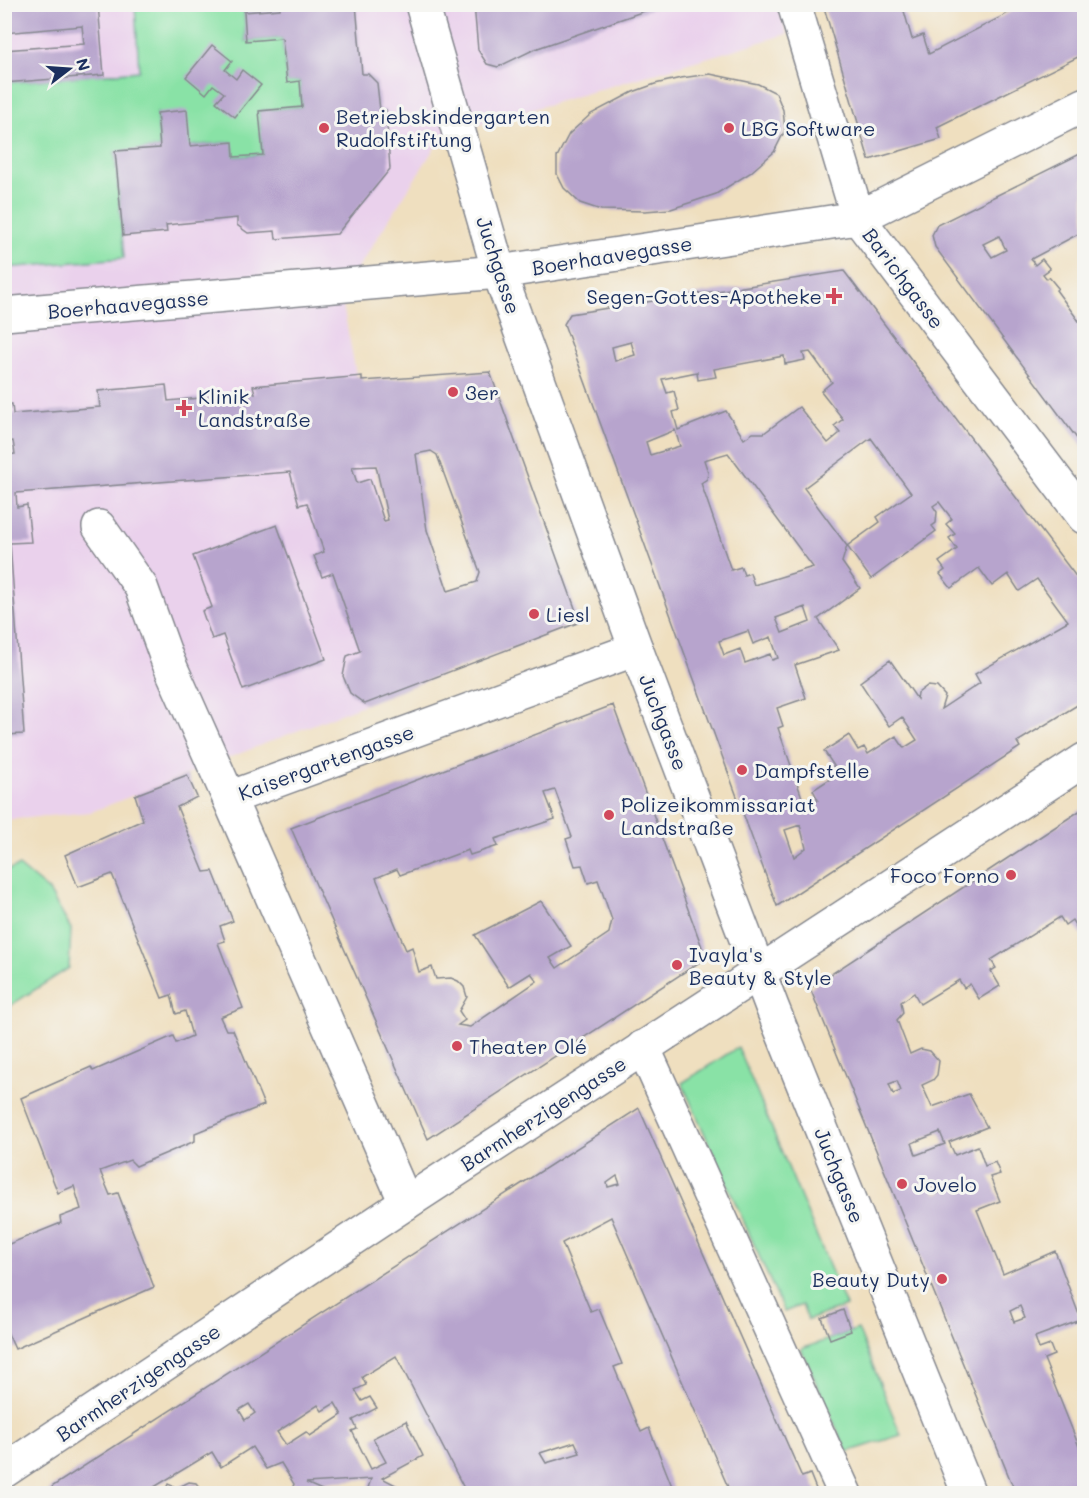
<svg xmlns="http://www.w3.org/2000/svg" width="1089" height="1498" viewBox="0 0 1089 1498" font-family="Mali,sans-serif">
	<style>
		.built { fill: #ead1ec }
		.green { fill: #89e2a6; stroke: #528882; stroke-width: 1.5 }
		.building { fill: #b7a4cd; fill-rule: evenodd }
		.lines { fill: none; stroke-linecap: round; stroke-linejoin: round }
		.minor-casing { stroke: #85878e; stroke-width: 36 }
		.minor { stroke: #fff; stroke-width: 33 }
		.poi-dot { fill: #d1495b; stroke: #f6f6f2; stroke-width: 2 }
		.labels { text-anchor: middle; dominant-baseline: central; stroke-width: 6; stroke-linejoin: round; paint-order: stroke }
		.poi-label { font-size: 20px; fill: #1b2f5e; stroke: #f6f6f2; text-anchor: start }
		.street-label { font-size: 20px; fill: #1b2f5e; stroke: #f6f6f2 }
	</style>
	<rect width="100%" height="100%" fill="#f6f6f2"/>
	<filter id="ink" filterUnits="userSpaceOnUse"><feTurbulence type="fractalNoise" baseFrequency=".0167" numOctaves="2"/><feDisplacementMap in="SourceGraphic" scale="12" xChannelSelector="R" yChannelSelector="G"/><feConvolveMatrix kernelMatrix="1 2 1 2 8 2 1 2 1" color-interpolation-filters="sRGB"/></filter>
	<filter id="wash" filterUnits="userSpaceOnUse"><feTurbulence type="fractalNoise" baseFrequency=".008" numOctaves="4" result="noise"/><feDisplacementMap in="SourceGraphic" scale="24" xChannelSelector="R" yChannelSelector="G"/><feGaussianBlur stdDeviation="1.35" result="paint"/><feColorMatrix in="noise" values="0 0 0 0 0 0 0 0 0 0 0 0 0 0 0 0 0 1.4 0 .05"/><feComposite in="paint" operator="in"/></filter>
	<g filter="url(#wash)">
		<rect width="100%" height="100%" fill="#efdfbf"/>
		<path class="built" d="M5,5H778L787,34L442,136L341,295L384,521L442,674L91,812L5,820Z"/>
		<g class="green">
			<path d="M135,5H280V9L244,12L246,41L282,38L287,82L300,81L302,107L259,111L263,155L234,157L232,142L190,146L157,113L160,148L115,152L124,258L5,268V83L139,71Z"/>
			<path d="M19,866L49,891L71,929L69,968L5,1009V871Z"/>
			<path d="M738,1047L846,1306L808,1320L802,1305L784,1312L682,1083Z"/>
			<path d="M858,1329L901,1435L847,1452L801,1349Z"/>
		</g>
		<g id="blocks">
			<g class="building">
				<path d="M4,4H98L104,75L4,83V50L84,44L82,26L4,33Z"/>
				<path d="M280,4H356L362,74H368L377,83L380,110H386L390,169L337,234L276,239L275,231L248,233L237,225V218L166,225L167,232L123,236L115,151L160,148L157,113L187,110L190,146L233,142L234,157L263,155L259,111L302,107L300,81L287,83L282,38L246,41L244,12L280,9Z"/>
				<path d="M474,4H662V5L535,49L498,67L487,64L478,50Z"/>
				<path d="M823,4H902L912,39L923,35L929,54L1026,4H1084V54L937,127L941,139L869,160Z"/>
				<path d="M212,45L232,61L225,70L236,79L242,70L261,85L235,117L216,102L224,93L213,85L206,94L186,77Z"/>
				<path d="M710,74L758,84L776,93L783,110L785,130L774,152L750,173L716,194L671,209L645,211L601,210L580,203L564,188L557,174V157L569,134L591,114L633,92L655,84L681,78Z"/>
				<path d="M1084,152V231L1031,259L1035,265L1042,259L1050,269L1043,274L1047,279L1049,277L1058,288L1056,290L1084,328V448L935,247L932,235L937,225ZM999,236L1006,250L992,257L983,244Z"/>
				<path d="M844,271L1084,587V701L1017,742L1020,747L777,906L564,324L570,314ZM631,342L635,355L615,361L612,347ZM810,352L832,382L821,391L843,419L834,426L840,433L828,443L799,407L764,433H753L744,439L726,411L678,430L673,412L679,410L674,391L667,393L662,379L697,372L698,380L716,377L714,369L784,356L785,364L805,360L803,353ZM675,430L680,446L650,455L646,442ZM871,438L911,493L877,517L880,522L847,546L871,579L936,531L932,526L936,523L937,512L933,506L939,502L952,519L946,524L955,534L949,538L957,549L939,562L945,570L940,574L951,588L979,568L992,586L1008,574L1019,591L1037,579L1068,621L975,674L980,683L941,709L945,696L937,687L927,686L918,693L917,699L890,660L860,682L889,726L902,717L917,740L904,748L896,736L868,754L864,747L858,750L849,735L824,751L834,766L828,770L833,777L813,790L818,800L806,809L778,728L783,726L777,708L806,698L795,665L839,650L818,619L860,588L842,562L847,546L804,488ZM728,453L772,512L813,567L754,585L750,573L744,575L741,567L731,570L701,483L707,479L708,472L704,460ZM805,607L810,622L782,633L776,618ZM748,631L753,644L771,637L778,658L772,660L770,654L745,663L740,649L724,655L719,641ZM800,825L806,848L794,857L785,830Z"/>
				<path d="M490,372L580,622L365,704L350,693L343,676L347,656L360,651L333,573L322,577L314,556L324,552L307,503L299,505L290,472L16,493L17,507L27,505L31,542L10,543L24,734L4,735V455L15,454L13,441L4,442V404H12L13,414L100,407L98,391L134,388L166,385L168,401L255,393L253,386L362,376V381ZM431,451L437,455L480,572L477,582L448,591L427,530L416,454ZM376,466L388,520L384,521L370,479L357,483L352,467Z"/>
				<path d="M277,525L326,659L243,690L223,635L212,639L202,611L212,607L193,556Z"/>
				<path d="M613,705L706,958L428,1139L291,828ZM555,790L572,837L566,839L575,866L582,865L588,883L598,880L612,920L609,933L557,968L550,958L571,946L541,901L475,935L509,987L531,973L537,981L470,1027L458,1025L465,1020L459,1011L467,997L464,987L458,981L451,978L436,979L432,967L419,972L412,947L406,950L376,878L397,869L400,875L468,850L470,855L498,846L495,839L555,819L545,793Z"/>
				<path d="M187,775L197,797L177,807L204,872L213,871L233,921L220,926L225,941L218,943L243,1008L220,1017L226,1030H233L264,1105L195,1133V1141L136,1166L130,1160L100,1171L110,1195L118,1193L154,1287L15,1349L4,1325V1246L61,1223L60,1217L81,1209L74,1186L58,1193L21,1098L91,1067L93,1071L173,1036L176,1043L192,1036L185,1011L176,1014L171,995L162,998L112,874L78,887L65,855L143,820L135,795Z"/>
				<path d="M1084,808V933L1081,935L1072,920L1065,925L1060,917L991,960L996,968L991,971L1000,986L979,999L970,984L964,988L959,980L920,1004L914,993L901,1002L903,1013L897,1020L910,1054L921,1049L930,1051L939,1061L937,1075L933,1080L922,1085L932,1107L969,1094L987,1127L949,1142L955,1155L978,1146L985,1166L995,1162L1000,1174L990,1177L1000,1201L977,1210L1003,1274L1055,1251L1081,1320L1035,1337L1039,1349L1050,1345L1054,1355L1044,1359L1084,1459V1494H1016L810,988ZM897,1081L901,1091L893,1094L889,1084ZM940,1132L945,1144L916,1155L912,1143ZM940,1184L943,1191L936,1194L933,1187ZM1020,1306L1025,1318L1014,1322L1010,1311Z"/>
				<path d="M639,1108L802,1477L810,1474L818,1494H731L611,1217L562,1243L591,1312L599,1309L622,1364L614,1367L641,1432L649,1428L675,1494H467L396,1356L362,1377L366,1385L355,1390L362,1401L370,1397L377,1408L353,1420L357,1429L352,1431L371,1469L386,1462L373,1438L406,1421L423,1456L382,1478L413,1494H366L371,1479L306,1483L331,1494H290L294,1484L281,1463L266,1469L252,1447L221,1467L212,1452L151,1489L162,1494H47L53,1486ZM617,1176L620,1184L608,1187L607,1183ZM335,1403L342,1415L310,1436L306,1432L286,1445L277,1432L318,1405L322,1411ZM249,1404L255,1413L245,1420L239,1410ZM575,1442L580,1453L546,1463L540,1453Z"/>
				<path d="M843,1310L851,1331L830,1339L822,1318Z"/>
				<path d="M189,1482L196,1483L205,1494H164L168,1484L177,1488Z"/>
			</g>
		</g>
	</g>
	<g filter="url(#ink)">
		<use href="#blocks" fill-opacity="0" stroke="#85878e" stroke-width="1.5"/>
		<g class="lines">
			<g class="minor-casing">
				<g id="minor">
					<path d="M422,4L499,272L636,649L772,1007L969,1494"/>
					<path d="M794,4L858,218L1084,517"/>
					<path d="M4,314L499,272L858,218L1084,105"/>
					<path d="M99,527L141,587L167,659L229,798"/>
					<path d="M643,1047L845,1494"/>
					<path d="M406,1203L229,798L636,649"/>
					<path d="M4,1471L406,1203L1084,760"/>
				</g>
			</g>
			<use href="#minor" class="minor"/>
		</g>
	</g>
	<g class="poi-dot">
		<circle cx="324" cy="128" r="6"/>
		<circle cx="729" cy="128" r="6"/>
		<path d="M831 287h6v6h6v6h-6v6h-6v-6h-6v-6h6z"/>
		<circle cx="453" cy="392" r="6"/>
		<path d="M181 399h6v6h6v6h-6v6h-6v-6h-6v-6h6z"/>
		<circle cx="534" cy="614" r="6"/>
		<circle cx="742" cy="770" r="6"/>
		<circle cx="609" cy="815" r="6"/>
		<circle cx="1011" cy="875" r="6"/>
		<circle cx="677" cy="965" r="6"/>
		<circle cx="457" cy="1046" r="6"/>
		<circle cx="902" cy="1184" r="6"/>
		<circle cx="942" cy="1279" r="6"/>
	</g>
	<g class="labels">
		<g class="poi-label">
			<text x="336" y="116">Betriebskindergarten<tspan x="336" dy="23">Rudolfstiftung</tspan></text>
			<text x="741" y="128">LBG Software</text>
			<text x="822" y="296" text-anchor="end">Segen-Gottes-Apotheke</text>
			<text x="465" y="392">3er</text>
			<text x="198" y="396">Klinik<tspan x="198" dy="23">Landstraße</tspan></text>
			<text x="546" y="614">Liesl</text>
			<text x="754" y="770">Dampfstelle</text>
			<text x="621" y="804">Polizeikommissariat<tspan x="621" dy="23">Landstraße</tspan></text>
			<text x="999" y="875" text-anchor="end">Foco Forno</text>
			<text x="689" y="954">Ivayla's<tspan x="689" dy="23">Beauty &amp; Style</tspan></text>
			<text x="469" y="1046">Theater Olé</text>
			<text x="914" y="1184">Jovelo</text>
			<text x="930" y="1279" text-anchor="end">Beauty Duty</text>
		</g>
		<g class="street-label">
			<text transform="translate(612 255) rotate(-9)">Boerhaavegasse</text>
			<text transform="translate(499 265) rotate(72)">Juchgasse</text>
			<text transform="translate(904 278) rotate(53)">Barichgasse</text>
			<text transform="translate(128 304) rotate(-5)">Boerhaavegasse</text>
			<text transform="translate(664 722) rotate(69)">Juchgasse</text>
			<text transform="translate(326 762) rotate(-20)">Kaisergartengasse</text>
			<text transform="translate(543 1113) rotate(-33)">Barmherzigengasse</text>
			<text transform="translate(840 1175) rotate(68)">Juchgasse</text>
			<text transform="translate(138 1382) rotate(-34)">Barmherzigengasse</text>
		</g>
	</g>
	<rect width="1089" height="1498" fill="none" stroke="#f6f6f2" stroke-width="24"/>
	<g transform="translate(69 69) rotate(73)" stroke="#f6f6f2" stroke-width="4.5" paint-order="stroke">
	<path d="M0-4.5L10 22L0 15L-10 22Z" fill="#1b2f5e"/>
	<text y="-9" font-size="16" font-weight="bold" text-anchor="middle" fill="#1b2f5e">N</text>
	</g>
</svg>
